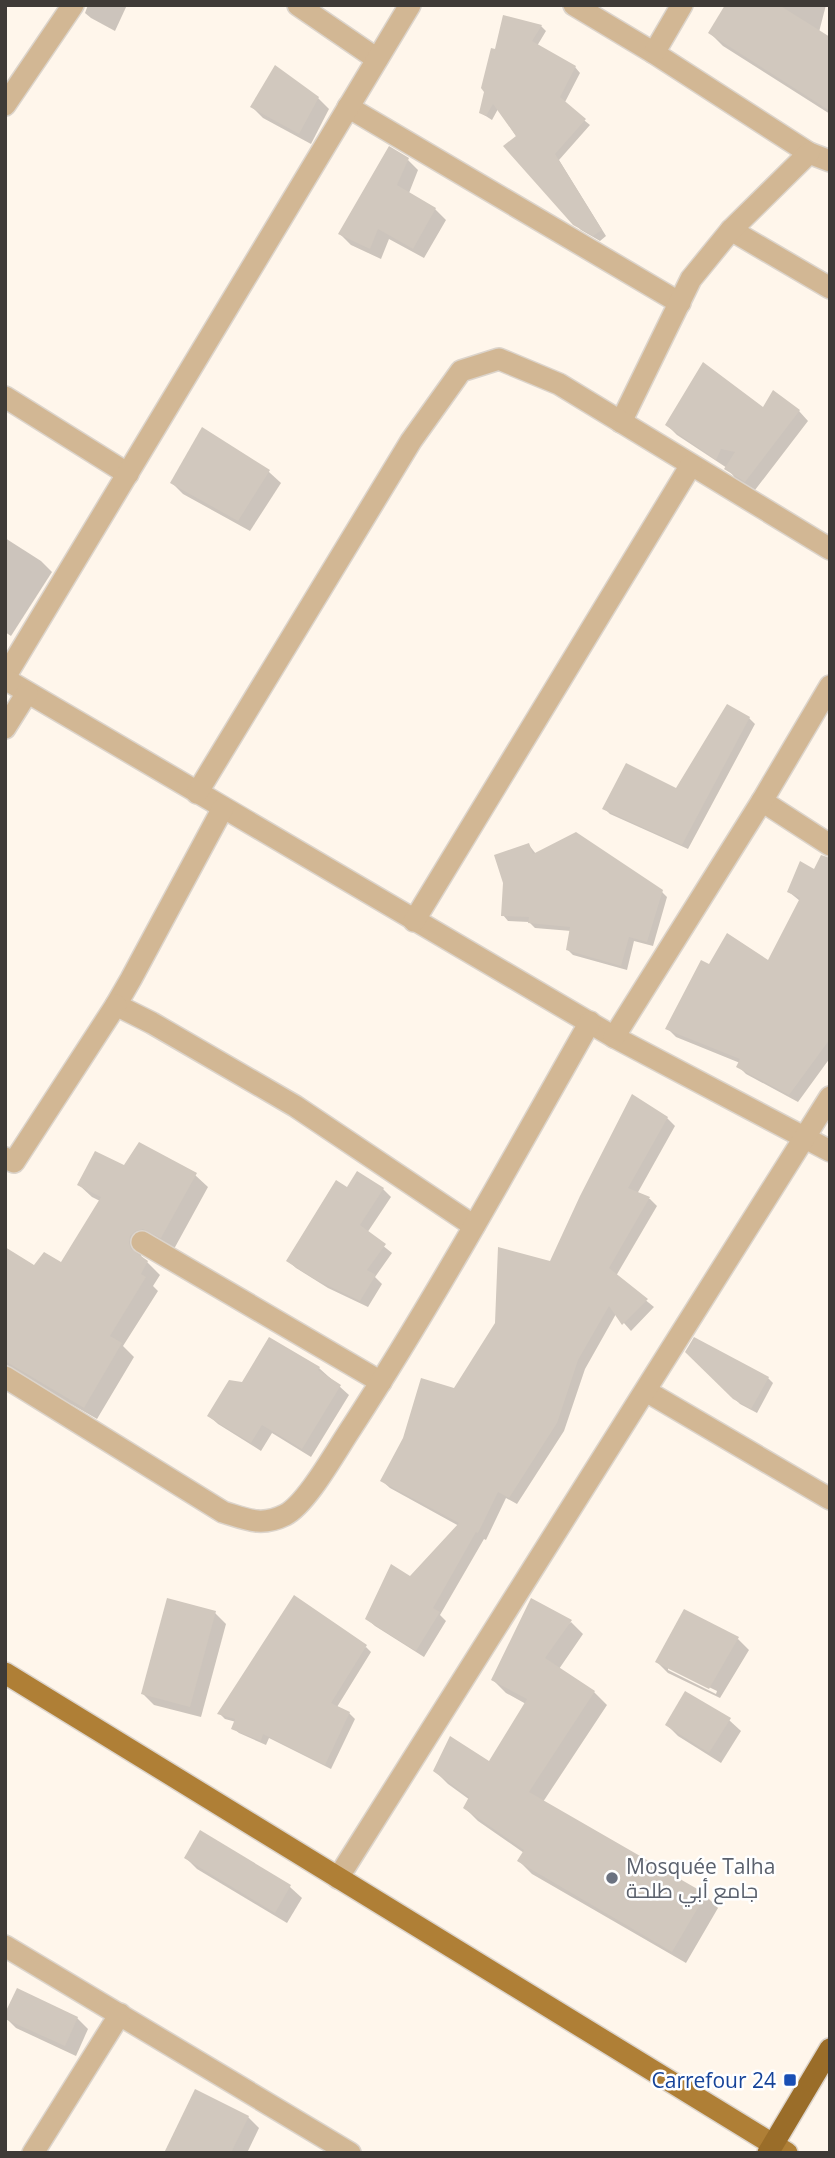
<svg xmlns="http://www.w3.org/2000/svg" width="835" height="2158" viewBox="0 0 835 2158" font-family="'Open Sans',Cairo,sans-serif">
	<style>
		.shadow { fill: #0003; fill-rule: evenodd }
		.building { fill: #d1c8be }
		.lines { fill: none; stroke-linecap: round; stroke-linejoin: round }
		.minor-casing { stroke: #dcd4cb; stroke-width: 24 }
		.major-casing { stroke: #dcd4cb; stroke-width: 24 }
		.highway-casing { stroke: #dcd4cb; stroke-width: 24 }
		.minor { stroke: #d2b794; stroke-width: 21 }
		.major { stroke: #af7f36; stroke-width: 21 }
		.highway { stroke: #9a6d29; stroke-width: 21 }
		.worship-dot { fill: #6b7280; stroke: #fff; stroke-width: 2.5 }
		.transit-dot { fill: #1a4fb4; stroke: #fff; stroke-width: 2.5 }
		.labels { text-anchor: middle; dominant-baseline: central; stroke-width: 5; stroke-linejoin: round; paint-order: stroke }
		.worship-label { font-size: 21px; fill: #5b616d; stroke: #fff; text-anchor: start }
		.transit-label { font-size: 21px; fill: #164399; stroke: #fff; text-anchor: end }
	</style>
	<rect width="100%" height="100%" fill="#fff6eb"/>
	<g class="shadow">
		<path d="M88,5H127L115,31L91,18L85,13Z"/>
		<path d="M727,5H826L819,32L830,39V114L723,46L710,33Z"/>
		<path d="M541,26L546,31L537,46L575,67L580,73L564,104L590,125L559,160L606,236L600,241L581,230L574,223L498,109L492,120L481,113L496,51Z"/>
		<path d="M318,98L329,109L311,144L263,118L252,107Z"/>
		<path d="M408,160L418,170L409,193L435,209L446,220L424,258L389,239L381,259L351,245L340,234Z"/>
		<path d="M763,409L799,411L808,421L755,490L736,479L727,468L677,435L667,425Z"/>
		<path d="M203,429L269,472L281,483L250,531L183,494L172,483Z"/>
		<path d="M5,538L41,561L52,572L11,636L5,632Z"/>
		<path d="M749,718L755,724L688,849L610,814L604,808L676,791Z"/>
		<path d="M529,845L536,854L662,892L667,897L653,946L634,941L627,970L573,955L568,950L571,931L535,928L529,922L508,921L503,915Z"/>
		<path d="M800,863L830,916V1058L798,1102L746,1074L738,1066L740,1063L676,1037L668,1029L710,966L769,962L800,901L789,892Z"/>
		<path d="M667,1118L675,1126L637,1194L650,1199L657,1206L616,1276L654,1307L631,1331L616,1314L585,1369L564,1431L517,1504L506,1498L486,1540L484,1539L440,1615L446,1621L424,1657L375,1626L367,1619L411,1578L459,1526L390,1488L382,1481L455,1390L551,1263Z"/>
		<path d="M125,1167L195,1175L208,1187L174,1249H142L141,1256L160,1275L153,1286L158,1291L123,1346L134,1357L97,1419L71,1404L70,1405L5,1364V1249L35,1268L61,1265L100,1201L92,1197L79,1185Z"/>
		<path d="M347,1189H383L391,1197L367,1233L392,1253L375,1277L382,1284L368,1307L328,1288L296,1268L288,1261Z"/>
		<path d="M687,1352L768,1378L773,1383L757,1413L740,1404Z"/>
		<path d="M319,1368L349,1395L311,1457L272,1433L261,1451L218,1424L209,1416L242,1384Z"/>
		<path d="M215,1613L226,1624L201,1717L154,1705L143,1694Z"/>
		<path d="M571,1622L583,1634L559,1669L594,1692L607,1705L543,1802L705,1895L718,1908L686,1963L532,1874L519,1861L524,1853L478,1821L465,1808L470,1800L448,1784L435,1771L489,1763L526,1704L506,1693L493,1680Z"/>
		<path d="M738,1639L749,1650L720,1698L668,1673L657,1662ZM668,1667L717,1691L716,1694L668,1670Z"/>
		<path d="M366,1647L371,1652L337,1707L349,1713L355,1719L331,1769L269,1738L266,1745L239,1733L233,1728L236,1722L225,1719L220,1714Z"/>
		<path d="M729,1720L741,1731L721,1763L678,1736L667,1725Z"/>
		<path d="M200,1833L290,1887L302,1898L287,1923L197,1869L186,1858Z"/>
		<path d="M5,2017L77,2018L88,2029L76,2056L16,2028Z"/>
		<path d="M248,2117L259,2128L247,2153H166Z"/>
	</g>
	<g class="building">
		<path d="M725,5H779L830,37V111L708,33Z"/>
		<path d="M503,15L542,25L532,41L576,66L560,97L586,119L555,154L602,230L593,236L573,225L503,146L516,136L493,104L486,116L479,113L484,92L481,88L491,48L495,49Z"/>
		<path d="M275,65L319,97L299,134L250,107Z"/>
		<path d="M389,146L409,158L397,185L436,208L413,249L378,229L370,249L338,234Z"/>
		<path d="M703,362L763,407L773,390L800,410L745,482L724,469L735,452L721,449L716,460L665,425Z"/>
		<path d="M202,427L270,470L238,521L170,483Z"/>
		<path d="M727,704L750,717L682,845L602,809L626,763L676,788Z"/>
		<path d="M576,832L663,890L647,942L629,937L621,966L566,950L570,927L528,923L529,917L501,916L503,883L494,855L529,843L533,854Z"/>
		<path d="M821,855L830,858V1039L789,1095L736,1067L740,1059L665,1029L701,960L709,964L727,933L768,960L800,898L787,892L800,861L814,869Z"/>
		<path d="M632,1094L668,1117L628,1188L650,1197L609,1268L648,1299L622,1325L609,1306L578,1360L557,1423L509,1498L498,1492L478,1533L476,1532L433,1608L440,1612L416,1651L365,1619L391,1564L410,1576L459,1523L380,1481L403,1438L421,1378L454,1388L495,1323L498,1247L550,1261L580,1196Z"/>
		<path d="M139,1142L197,1173L161,1238L143,1229L135,1231L130,1236L129,1243L131,1249L148,1261L141,1274L146,1277L110,1336L122,1343L84,1408L5,1361V1247L34,1265L44,1252L61,1262L101,1197L77,1185L95,1151L124,1165Z"/>
		<path d="M357,1171L384,1188L360,1225L386,1244L367,1270L376,1275L360,1301L318,1281L286,1261L336,1180L347,1187Z"/>
		<path d="M269,1337L320,1367L318,1370L341,1385L302,1449L262,1425L251,1443L207,1416L229,1380L242,1382Z"/>
		<path d="M694,1337L769,1377L751,1409L733,1399L685,1352Z"/>
		<path d="M294,1595L367,1645L331,1703L350,1712L325,1765L263,1734L261,1741L231,1729L235,1719L217,1714Z"/>
		<path d="M167,1598L216,1611L190,1707L141,1694Z"/>
		<path d="M531,1598L572,1620L545,1658L595,1691L529,1792L706,1894L672,1952L517,1861L524,1850L463,1808L469,1797L433,1771L450,1736L489,1761L527,1699L491,1680Z"/>
		<path d="M684,1609L739,1637L709,1689L655,1662Z"/>
		<path d="M685,1691L731,1718L709,1753L665,1725Z"/>
		<path d="M200,1830L291,1885L275,1913L184,1858Z"/>
		<path d="M17,1988L78,2017L65,2046L5,2019V2013Z"/>
		<path d="M195,2089L249,2116L231,2153H164Z"/>
	</g>
	<g class="lines">
		<g class="minor-casing">
			<g id="minor">
				<path d="M298,5L377,59"/>
				<path d="M574,5L654,53L809,153L830,161"/>
				<path d="M654,53L682,5"/>
				<path d="M5,105L73,5"/>
				<path d="M348,107L680,303"/>
				<path d="M731,230L830,288"/>
				<path d="M5,397L128,474"/>
				<path d="M621,422L691,279L731,230L809,153"/>
				<path d="M5,677L410,5"/>
				<path d="M5,679L614,1037L830,1151"/>
				<path d="M5,728L27,693"/>
				<path d="M197,793L411,441L461,371L499,359L559,384L830,549"/>
				<path d="M762,801L830,845"/>
				<path d="M223,808L131,979L116,1005L152,1023L295,1106L474,1226"/>
				<path d="M414,921L691,465"/>
				<path d="M614,1037L762,801L830,686"/>
				<path d="M5,1158L14,1162L116,1005"/>
				<path d="M142,1242L381,1382"/>
				<path d="M5,1377L223,1512C246,1519 261,1527 285,1515C307,1504 337,1449 352,1427C437,1296 513,1158 590,1022"/>
				<path d="M646,1391L830,1499"/>
				<path d="M338,1878L830,1097"/>
				<path d="M5,1946L350,2153"/>
				<path d="M33,2153L120,2014"/>
			</g>
		</g>
		<g class="major-casing">
			<path id="major" d="M5,1673L787,2153"/>
		</g>
		<g class="highway-casing">
			<path id="highway" d="M768,2153L830,2049"/>
		</g>
		<use href="#minor" class="minor"/>
		<use href="#major" class="major"/>
		<use href="#highway" class="highway"/>
	</g>
	<circle class="worship-dot" cx="612" cy="1878" r="7"/>
	<rect class="transit-dot" x="783" y="2073" width="14" height="14" rx="3.5"/>
	<g class="labels">
		<g class="worship-label">
			<text x="626" y="1866">Mosquée Talha<tspan x="626" dy="24">جامع أبي طلحة</tspan></text>
		</g>
		<g class="transit-label">
			<text x="776" y="2080">Carrefour 24</text>
		</g>
	</g>
	<rect width="835" height="2158" fill="none" stroke="#3f3b37" stroke-width="14"/>
</svg>
